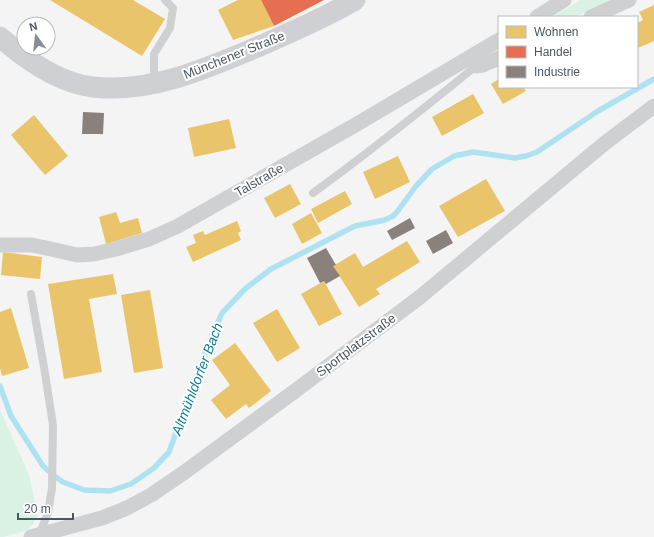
<svg xmlns="http://www.w3.org/2000/svg" width="654" height="537" viewBox="0 0 654 537" font-family="Helvetica,sans-serif">
	<style>
		.green { fill: #d9f2e3 }
		.homes { fill: #e9c46a }
		.shops { fill: #e76f51 }
		.industry { fill: #8a817c }
		.lines { fill: none; stroke-linecap: round; stroke-linejoin: round }
		.stream { stroke: #aee2f0; stroke-width: 5.5 }
		.lane { stroke: #ced0d2; stroke-width: 8 }
		.street { stroke: #ced0d2; stroke-width: 15 }
		.secondary { stroke: #ced0d4; stroke-width: 21 }
		.labels { text-anchor: middle; dominant-baseline: central; stroke-width: 4; stroke-linejoin: round; paint-order: stroke }
		.street-label { font-size: 13px; fill: #4a5661; stroke: #fff }
		.water-label { font-size: 14px; font-style: italic; fill: #0c7c9b; stroke: #fff }
	</style>
	<rect width="100%" height="100%" fill="#f4f4f4"/>
	<g class="green">
		<path d="M581,0H612L575,17H552Z"/>
		<path d="M0,410L29,475L38,515L33,524L28,530L3,537H0Z"/>
	</g>
	<g class="homes">
		<path d="M50,0H133L165,19L142,56Z"/>
		<path d="M238,0H261L274,26L233,40L218,10Z"/>
		<path d="M654,5V41L638,48L637,45V23L643,20L639,12Z"/>
		<path d="M499,79V87H523L526,91L503,104L491,84Z"/>
		<path d="M473,94L484,113L442,136L432,117Z"/>
		<path d="M34,115L68,156L45,175L11,135Z"/>
		<path d="M229,119L236,148L194,157L188,128Z"/>
		<path d="M398,156L410,182L375,199L363,172Z"/>
		<path d="M486,179L505,211L458,237L439,206Z"/>
		<path d="M290,184L301,204L275,218L264,198Z"/>
		<path d="M345,191L352,204L318,223L311,209Z"/>
		<path d="M116,212L120,223L138,218L142,233L106,244L99,217Z"/>
		<path d="M311,213L322,233L302,244L292,224Z"/>
		<path d="M237,221L241,231L238,233L241,240L193,262L186,247L196,243L193,235L203,231L205,235Z"/>
		<path d="M407,241L420,262L376,289L380,294L359,307L333,266L355,253L363,267Z"/>
		<path d="M3,252L42,257L40,279L1,275Z"/>
		<path d="M113,274L117,294L89,299L102,372L64,379L48,284Z"/>
		<path d="M324,281L342,314L319,326L301,294Z"/>
		<path d="M150,290L163,368L134,373L121,295Z"/>
		<path d="M11,308L29,368L2,376L0,368V312Z"/>
		<path d="M277,309L300,348L277,362L253,323Z"/>
		<path d="M235,343L271,391L249,408L246,404L226,419L211,400L230,385L212,360Z"/>
	</g>
	<path class="shops" d="M261,0H324L274,26Z"/>
	<g class="industry">
		<path d="M83,112L104,113L103,134H82Z"/>
		<path d="M410,218L415,228L392,240L387,231Z"/>
		<path d="M446,230L453,243L433,254L426,241Z"/>
		<path d="M326,248L336,265L333,266L340,276L326,284L324,281L320,283L307,258Z"/>
	</g>
	<g class="lines">
		<path class="stream" d="M0,386L11,416L43,466L54,476L63,482L84,490L110,491L131,484L154,468L169,452L208,345L222,313L245,289L271,269L355,226L385,220L393,216L397,212L416,186L432,169L454,156L473,152L515,158L526,156L537,152L598,111L654,79"/>
		<g class="lane">
			<path d="M154,83V54L170,28L173,8L165,0"/>
			<path d="M313,193C368,153 422,110 476,66"/>
			<path d="M31,294L44,367L53,425L52,488L48,513L39,535"/>
		</g>
		<g class="street">
			<path d="M537,17L564,0"/>
			<path d="M591,17L629,0"/>
			<path d="M469,59L476,66L483,65L499,58"/>
			<path d="M0,245H32L51,249L77,255L94,254L116,249L149,239L178,226L357,124L499,40"/>
			<path d="M31,537L102,518L127,508L151,495L182,474L299,388L420,297L605,143L654,106"/>
		</g>
		<path class="secondary" d="M0,37C26,60 58,83 93,87C150,94 210,67 262,45C293,31 325,18 355,0"/>
	</g>
	<g class="labels">
		<g class="street-label">
			<text transform="translate(234 55) rotate(-22)">Münchener Straße</text>
			<text transform="translate(259 180) rotate(-30)">Talstraße</text>
			<text transform="translate(356 345) rotate(-37)">Sportplatzstraße</text>
		</g>
		<g class="water-label">
			<text transform="translate(197 379) rotate(-69)">Altmühldorfer Bach</text>
		</g>
	</g>
	<rect x="498" y="16" width="140" height="72" fill="#ffffff" stroke="#b7bbc0"/>
	<rect x="506" y="26" width="20" height="12" fill="#e9c46a" stroke="#b7bbc0"/>
	<text x="534" y="36" font-size="12" fill="#4a5661">Wohnen</text>
	<rect x="506" y="46" width="20" height="12" fill="#e76f51" stroke="#b7bbc0"/>
	<text x="534" y="56" font-size="12" fill="#4a5661">Handel</text>
	<rect x="506" y="66" width="20" height="12" fill="#8a817c" stroke="#b7bbc0"/>
	<text x="534" y="76" font-size="12" fill="#4a5661">Industrie</text>
	<g transform="translate(36 36) rotate(345)"><circle r="19" fill="#ffffff" stroke="#b7bbc0"/>
	<path d="M0-3L7 15L0 10L-7 15Z" fill="#868d94"/>
	<text y="-6" font-size="11" font-weight="bold" text-anchor="middle" fill="#4a5661">N</text>
	</g>
	<path d="M18 513v6h55v-6" fill="none" stroke="#4a5661" stroke-width="2"/>
	<text x="24" y="513" font-size="12" fill="#4a5661" stroke="#ffffff" stroke-width="3" paint-order="stroke">20 m</text>
</svg>
